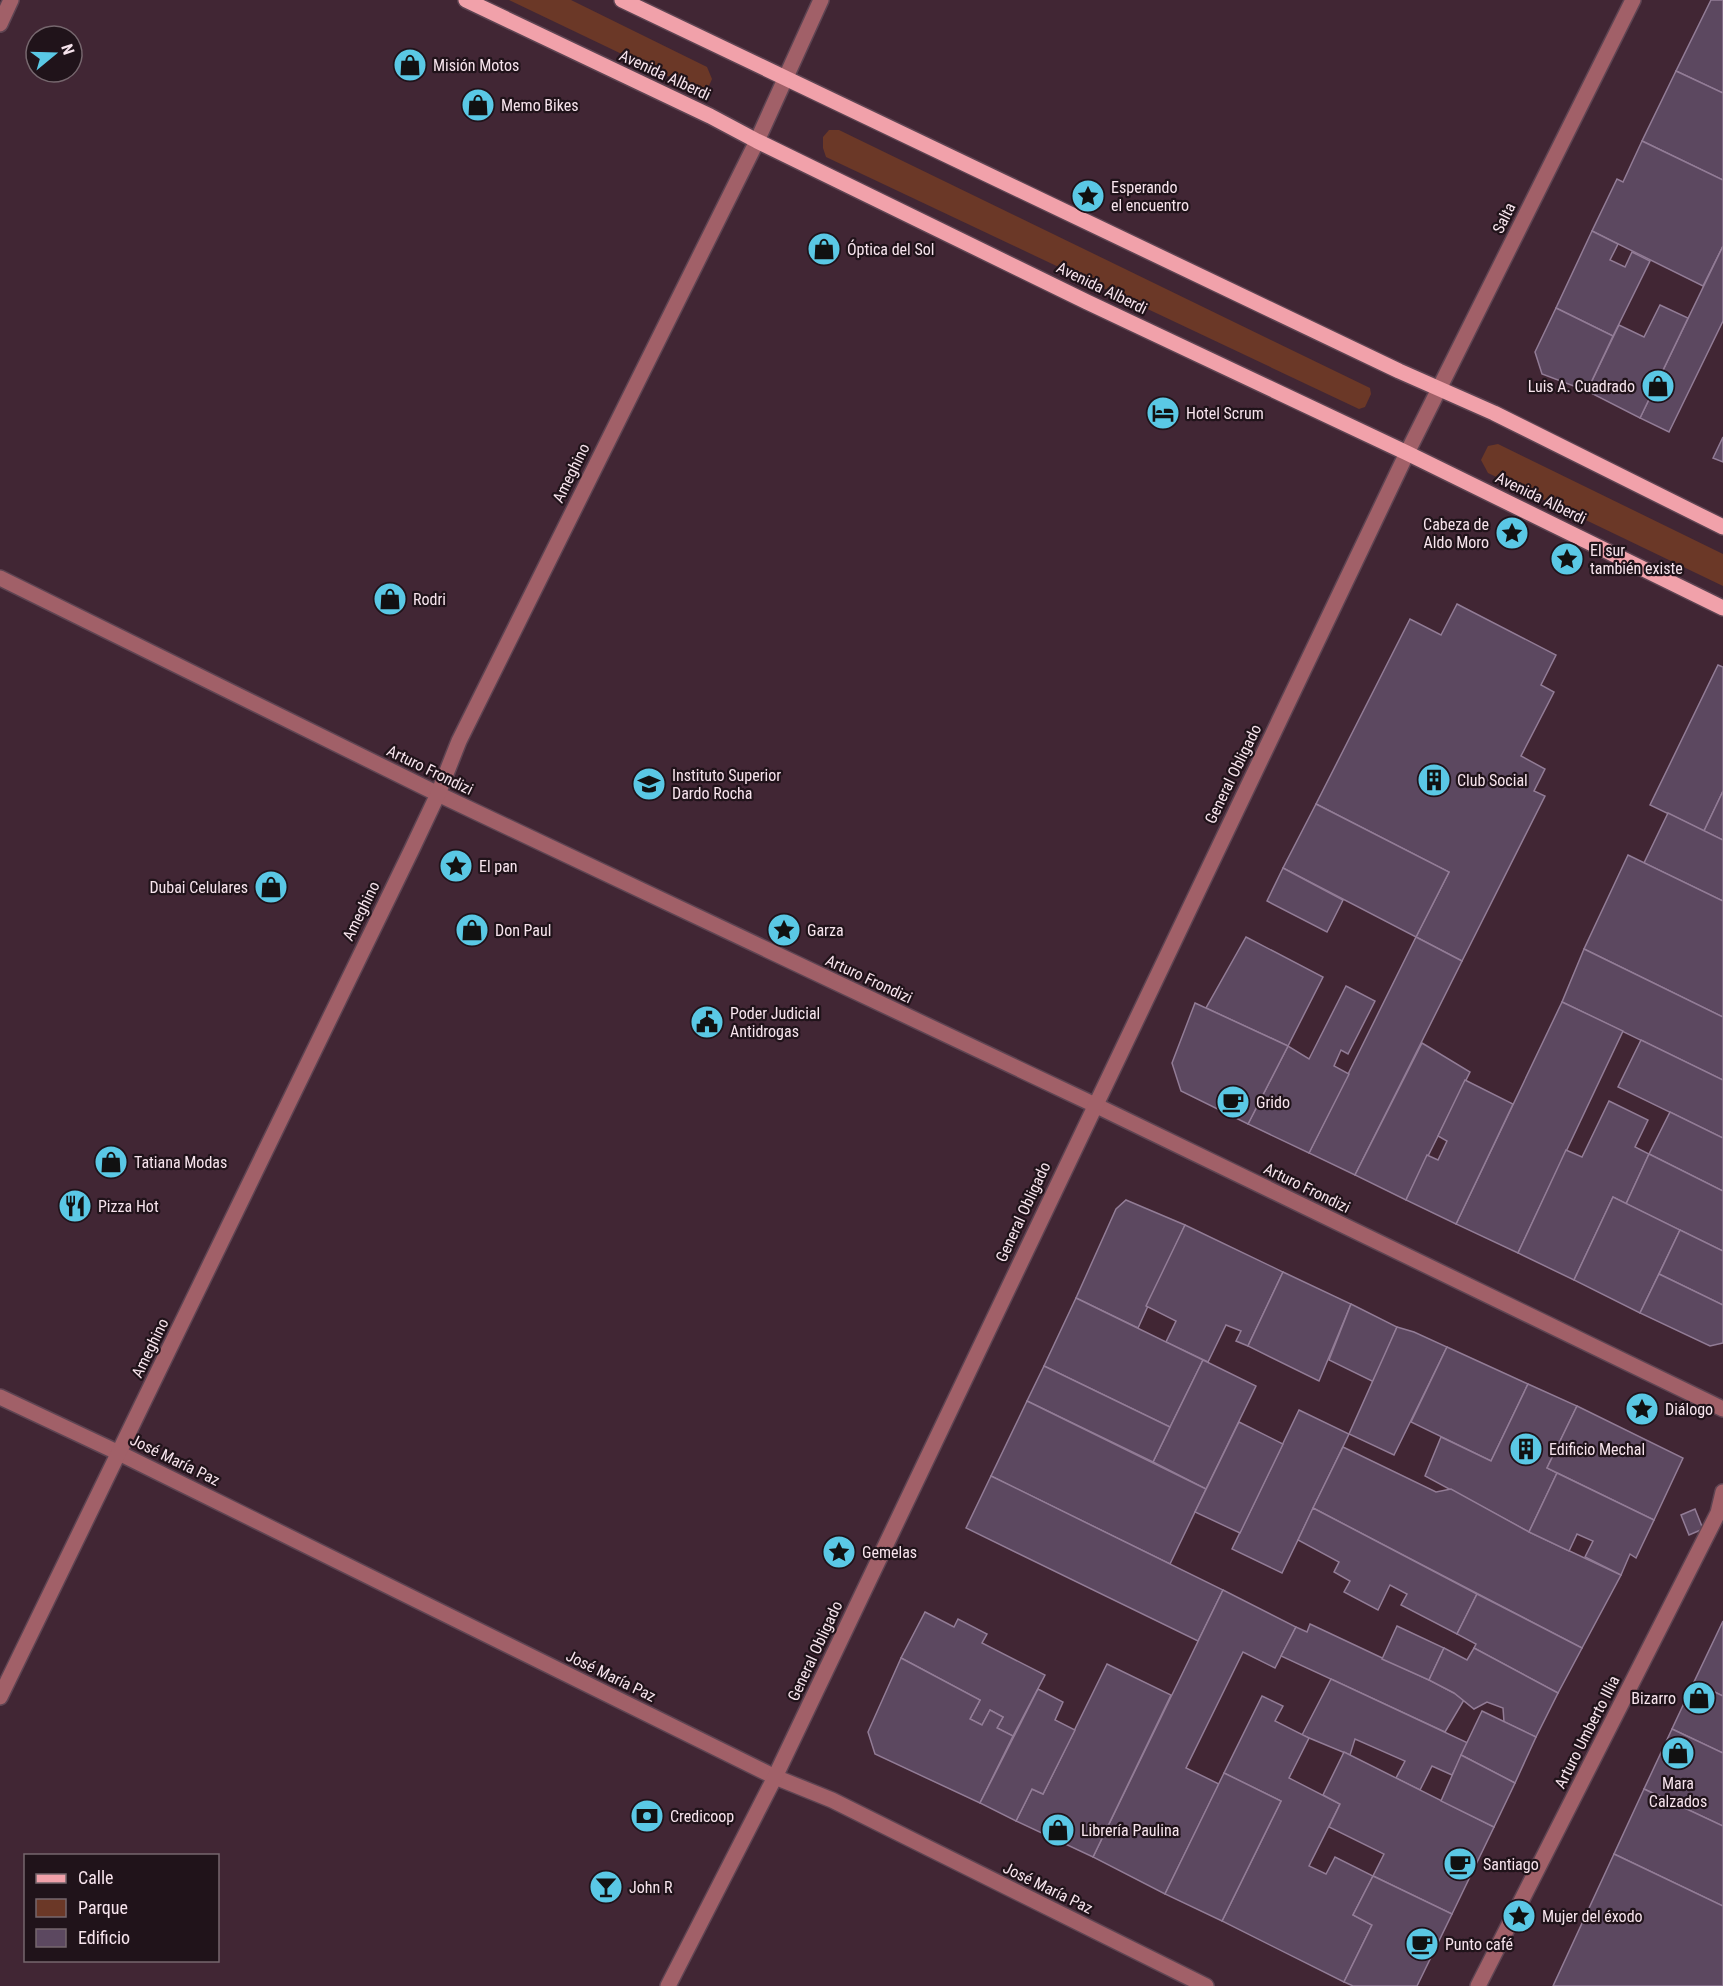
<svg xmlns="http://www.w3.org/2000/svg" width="1723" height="1986" viewBox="0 0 1723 1986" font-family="'Roboto Condensed',sans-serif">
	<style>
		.green { fill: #6b3827 }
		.building { fill: #5c4860; stroke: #927c96; stroke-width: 1.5 }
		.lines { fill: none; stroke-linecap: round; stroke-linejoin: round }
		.minor-casing { stroke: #5e4452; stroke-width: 18 }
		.major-casing { stroke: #5e4452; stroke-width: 18 }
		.minor { stroke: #a16068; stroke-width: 15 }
		.major { stroke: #f1a1aa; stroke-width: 15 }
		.labels { text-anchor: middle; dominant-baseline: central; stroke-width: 4.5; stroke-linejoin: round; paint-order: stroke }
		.poi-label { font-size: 16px; fill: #f7e4ed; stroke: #20131a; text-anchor: start }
		.street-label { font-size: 16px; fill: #f7e4ed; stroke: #20131a }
	</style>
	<rect width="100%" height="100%" fill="#412634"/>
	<g class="green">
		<path d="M509,0H571L707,67L712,79L708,88L697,90Z"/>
		<path d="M829,130H839L1370,388L1371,394L1365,407L1359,409L826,157L823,148V137Z"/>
		<path d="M1498,444L1723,554V586L1488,473L1481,460L1488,446Z"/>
	</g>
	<g class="building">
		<path d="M1711,0H1723V93L1676,71Z"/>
		<path d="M1676,71L1723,93V180L1642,141Z"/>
		<path d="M1642,141L1723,180V246L1703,286L1592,231L1617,179L1623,182Z"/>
		<path d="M1592,231L1618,244L1610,260L1625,267L1632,252L1650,261L1613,336L1556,308Z"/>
		<path d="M1723,246V321L1669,432L1640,418Z"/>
		<path d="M1660,305L1688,318L1640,418L1587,391L1619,325L1644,337Z"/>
		<path d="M1556,308L1613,336L1587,391L1542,374L1535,352Z"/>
		<path d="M1723,437V462L1713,458Z"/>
		<path d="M1457,604L1556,655L1541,685L1554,692L1521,756L1545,769L1534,791L1545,796L1462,961L1416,937L1449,872L1316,804L1410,619L1441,635Z"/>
		<path d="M1718,665L1723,667V791L1704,831L1650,805Z"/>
		<path d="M1723,791V840L1704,831Z"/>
		<path d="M1316,804L1449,872L1416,937L1283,868Z"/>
		<path d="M1668,813L1723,840V901L1644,863Z"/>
		<path d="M1628,855L1723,901V1017L1584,949Z"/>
		<path d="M1283,868L1343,900L1327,932L1267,901Z"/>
		<path d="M1246,937L1323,977L1288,1046L1206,1008Z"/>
		<path d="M1416,937L1462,961L1355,1175L1309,1153Z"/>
		<path d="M1584,949L1723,1017V1080L1562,1002Z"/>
		<path d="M1346,986L1375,1001L1348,1054L1341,1050L1334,1066L1349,1074L1309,1153L1248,1124L1288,1046L1309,1059Z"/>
		<path d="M1562,1002L1623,1031L1518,1253L1456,1224Z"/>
		<path d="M1195,1003L1288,1046L1248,1124L1181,1091L1172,1063Z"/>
		<path d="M1641,1040L1723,1080V1138L1618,1087Z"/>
		<path d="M1422,1043L1470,1072L1406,1200L1355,1175Z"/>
		<path d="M1465,1080L1513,1104L1456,1224L1406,1200L1427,1155L1438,1160L1447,1141L1438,1136Z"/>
		<path d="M1609,1101L1648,1120L1635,1147L1649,1154L1626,1204L1613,1197L1574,1280L1518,1253L1566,1150L1582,1157Z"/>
		<path d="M1670,1112L1723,1138V1191L1649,1154Z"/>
		<path d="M1649,1154L1723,1191V1251L1626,1204Z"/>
		<path d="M1613,1197L1680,1230L1640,1313L1574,1280Z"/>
		<path d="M1126,1200L1185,1225L1138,1328L1076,1298L1116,1209Z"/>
		<path d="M1185,1225L1283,1272L1248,1346L1236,1341L1241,1331L1226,1325L1208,1362L1166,1342L1176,1321L1146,1306Z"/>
		<path d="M1680,1230L1723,1251V1305L1659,1274Z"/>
		<path d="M1283,1272L1351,1304L1319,1381L1248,1346Z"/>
		<path d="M1659,1274L1723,1305V1343L1710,1346L1640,1313Z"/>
		<path d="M1076,1298L1203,1360L1170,1427L1044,1366Z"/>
		<path d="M1351,1304L1397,1327L1374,1382L1329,1360Z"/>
		<path d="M1397,1327L1414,1332L1447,1347L1394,1455L1349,1434Z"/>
		<path d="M1447,1347L1528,1384L1491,1461L1411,1422Z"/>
		<path d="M1203,1360L1256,1386L1206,1489L1153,1462Z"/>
		<path d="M1044,1366L1170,1427L1153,1462L1027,1401Z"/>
		<path d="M1528,1384L1577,1406L1547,1468L1557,1473L1529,1532L1425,1476L1441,1437L1491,1461Z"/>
		<path d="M1027,1401L1206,1489L1170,1564L991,1476Z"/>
		<path d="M1577,1406L1683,1458L1654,1520L1547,1468Z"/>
		<path d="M1299,1410L1349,1434L1282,1573L1232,1549Z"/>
		<path d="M1239,1422L1283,1444L1240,1533L1195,1512Z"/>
		<path d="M1343,1447L1436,1492L1451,1489L1529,1532L1621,1575L1582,1648L1313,1508Z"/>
		<path d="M1557,1473L1654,1520L1636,1558L1630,1554L1621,1575L1585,1557L1593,1541L1577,1534L1569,1551L1529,1532Z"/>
		<path d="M991,1476L1223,1590L1198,1641L966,1528Z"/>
		<path d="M1313,1508L1477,1594L1457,1634L1401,1605L1407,1594L1390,1585L1378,1610L1344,1592L1350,1581L1334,1572L1339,1562L1298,1540Z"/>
		<path d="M1695,1509L1703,1529L1689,1535L1681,1515Z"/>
		<path d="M1223,1590L1296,1627L1275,1668L1243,1652L1186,1768L1219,1784L1165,1894L1093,1857Z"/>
		<path d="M1477,1594L1582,1648L1558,1693L1474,1648L1476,1644L1457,1634Z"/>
		<path d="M925,1612L954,1627L958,1619L987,1634L982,1643L1045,1675L1013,1736L997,1728L1003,1717L990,1710L982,1725L970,1719L980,1700L901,1658Z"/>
		<path d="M1723,1621V1696L1694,1682Z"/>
		<path d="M1310,1624L1429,1680L1454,1693L1464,1700L1445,1732L1281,1656L1296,1627L1307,1632Z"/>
		<path d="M1397,1626L1444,1648L1429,1680L1382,1659Z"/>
		<path d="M1444,1648L1467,1660L1474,1648L1558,1693L1536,1737L1504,1722L1503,1708L1487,1702L1474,1709L1454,1693L1429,1680Z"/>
		<path d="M901,1658L980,1700L970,1719L982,1725L990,1710L1003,1717L997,1728L1013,1736L980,1803L875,1754L868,1732Z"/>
		<path d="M1107,1664L1171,1695L1093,1857L1016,1821L1032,1789L1043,1794Z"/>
		<path d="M1331,1679L1468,1743L1452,1775L1432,1766L1420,1790L1396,1778L1405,1761L1355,1739L1350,1755L1302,1735Z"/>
		<path d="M1694,1682L1723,1696V1753L1672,1729Z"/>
		<path d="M1038,1689L1063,1702L1055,1720L1075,1730L1043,1794L1032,1789L1016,1821L980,1803Z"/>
		<path d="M1262,1696L1283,1706L1275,1721L1309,1738L1289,1778L1340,1804L1309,1866L1326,1874L1335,1857L1373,1876L1353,1915L1372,1925L1344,1982L1222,1921L1281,1801L1224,1773Z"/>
		<path d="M1482,1711L1536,1737L1515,1783L1461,1755Z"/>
		<path d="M1672,1729L1723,1753V1826L1644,1789Z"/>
		<path d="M1344,1752L1494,1827L1452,1914L1373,1876L1384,1854L1329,1827L1340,1804L1323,1795Z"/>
		<path d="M1461,1755L1515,1783L1494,1827L1441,1801Z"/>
		<path d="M1224,1773L1281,1801L1222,1921L1165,1894Z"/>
		<path d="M1644,1789L1723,1826V1906L1614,1854Z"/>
		<path d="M1614,1854L1723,1906V1986H1553Z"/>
		<path d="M1373,1876L1452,1914L1417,1986H1353L1344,1982L1372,1925L1353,1915Z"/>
	</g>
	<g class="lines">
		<g class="minor-casing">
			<g id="minor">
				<path d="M0,24L11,0"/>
				<path d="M0,578L438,794L1095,1105L1723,1409"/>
				<path d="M0,1397L119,1453L775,1777L832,1800L1206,1986"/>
				<path d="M0,1697L412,849L438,794L459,741L757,141L821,0"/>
				<path d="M668,1986L775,1777L1407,453L1633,0"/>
				<path d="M1478,1986L1718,1513L1723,1492"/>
			</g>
		</g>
		<g class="major-casing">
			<g id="major">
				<path d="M466,0L710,116L757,141L1087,302L1407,453L1723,608"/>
				<path d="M622,0L1399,371L1494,413L1723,527"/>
			</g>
		</g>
		<use href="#minor" class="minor"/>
		<use href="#major" class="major"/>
	</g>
	<defs>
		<g id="shop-disc" transform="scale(1.725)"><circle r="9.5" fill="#5ac8e5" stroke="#20131a"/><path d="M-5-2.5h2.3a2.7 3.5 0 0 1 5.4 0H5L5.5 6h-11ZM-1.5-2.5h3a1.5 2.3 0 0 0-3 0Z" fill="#111"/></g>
		<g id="sight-disc" transform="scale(1.725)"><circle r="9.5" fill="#5ac8e5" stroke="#20131a"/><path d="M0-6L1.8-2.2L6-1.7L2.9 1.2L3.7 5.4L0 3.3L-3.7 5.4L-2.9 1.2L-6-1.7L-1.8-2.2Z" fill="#111"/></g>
		<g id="hotel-disc" transform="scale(1.725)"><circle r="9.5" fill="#5ac8e5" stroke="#20131a"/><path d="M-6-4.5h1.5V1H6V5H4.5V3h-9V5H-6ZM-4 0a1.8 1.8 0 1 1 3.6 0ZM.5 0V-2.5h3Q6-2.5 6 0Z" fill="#111"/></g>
		<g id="building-disc" transform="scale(1.725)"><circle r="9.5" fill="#5ac8e5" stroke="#20131a"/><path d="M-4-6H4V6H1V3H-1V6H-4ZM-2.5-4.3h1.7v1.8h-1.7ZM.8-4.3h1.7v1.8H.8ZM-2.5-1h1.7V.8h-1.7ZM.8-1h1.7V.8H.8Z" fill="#111"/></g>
		<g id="university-disc" transform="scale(1.725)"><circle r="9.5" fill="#5ac8e5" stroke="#20131a"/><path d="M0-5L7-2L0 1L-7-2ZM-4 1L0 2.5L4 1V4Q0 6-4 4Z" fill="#111"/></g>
		<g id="civic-disc" transform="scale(1.725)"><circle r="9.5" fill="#5ac8e5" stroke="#20131a"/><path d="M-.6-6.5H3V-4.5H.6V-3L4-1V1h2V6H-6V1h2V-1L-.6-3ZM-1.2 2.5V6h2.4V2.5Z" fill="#111"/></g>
		<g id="cafe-disc" transform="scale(1.725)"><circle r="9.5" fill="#5ac8e5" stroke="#20131a"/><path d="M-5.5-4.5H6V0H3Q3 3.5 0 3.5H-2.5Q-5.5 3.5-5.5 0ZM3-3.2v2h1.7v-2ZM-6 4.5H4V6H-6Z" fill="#111"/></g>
		<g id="restaurant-disc" transform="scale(1.725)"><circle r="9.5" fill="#5ac8e5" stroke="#20131a"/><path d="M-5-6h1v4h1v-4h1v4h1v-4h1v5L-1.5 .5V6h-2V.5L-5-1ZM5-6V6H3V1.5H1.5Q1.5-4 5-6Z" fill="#111"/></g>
		<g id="bank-disc" transform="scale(1.725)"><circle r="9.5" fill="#5ac8e5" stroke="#20131a"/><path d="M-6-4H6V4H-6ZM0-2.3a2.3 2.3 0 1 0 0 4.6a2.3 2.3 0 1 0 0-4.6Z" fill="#111"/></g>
		<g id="bar-disc" transform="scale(1.725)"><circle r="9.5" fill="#5ac8e5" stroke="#20131a"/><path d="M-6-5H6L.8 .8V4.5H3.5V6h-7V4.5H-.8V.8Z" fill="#111"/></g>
	</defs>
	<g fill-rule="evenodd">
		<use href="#shop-disc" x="410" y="65"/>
		<use href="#shop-disc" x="478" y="105"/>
		<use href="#sight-disc" x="1088" y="196"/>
		<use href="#shop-disc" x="824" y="249"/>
		<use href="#shop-disc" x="1658" y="386"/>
		<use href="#hotel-disc" x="1163" y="413"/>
		<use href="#sight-disc" x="1512" y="533"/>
		<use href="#sight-disc" x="1567" y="559"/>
		<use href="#shop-disc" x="390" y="599"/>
		<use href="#building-disc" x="1434" y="780"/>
		<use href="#university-disc" x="649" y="784"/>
		<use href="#sight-disc" x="456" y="866"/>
		<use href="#shop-disc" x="271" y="887"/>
		<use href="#shop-disc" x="472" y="930"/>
		<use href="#sight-disc" x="784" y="930"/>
		<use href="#civic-disc" x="707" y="1022"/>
		<use href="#cafe-disc" x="1233" y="1102"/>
		<use href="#shop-disc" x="111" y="1162"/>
		<use href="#restaurant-disc" x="75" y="1206"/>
		<use href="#sight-disc" x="1642" y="1409"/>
		<use href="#building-disc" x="1526" y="1449"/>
		<use href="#sight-disc" x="839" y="1552"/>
		<use href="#shop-disc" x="1699" y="1698"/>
		<use href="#shop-disc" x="1678" y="1753"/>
		<use href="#bank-disc" x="647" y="1816"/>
		<use href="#shop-disc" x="1058" y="1830"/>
		<use href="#cafe-disc" x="1460" y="1864"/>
		<use href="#bar-disc" x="606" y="1887"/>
		<use href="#sight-disc" x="1519" y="1916"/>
		<use href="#cafe-disc" x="1422" y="1944"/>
	</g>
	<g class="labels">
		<g class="poi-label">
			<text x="433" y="65">Misión Motos</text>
			<text x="501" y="105">Memo Bikes</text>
			<text x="1111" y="187">Esperando<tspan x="1111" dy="18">el encuentro</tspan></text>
			<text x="847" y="249">Óptica del Sol</text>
			<text x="1635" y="386" text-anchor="end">Luis A. Cuadrado</text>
			<text x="1186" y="413">Hotel Scrum</text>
			<text x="1489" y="524" text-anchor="end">Cabeza de<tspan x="1489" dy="18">Aldo Moro</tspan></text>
			<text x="1590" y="550">El sur<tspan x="1590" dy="18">también existe</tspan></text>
			<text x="413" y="599">Rodri</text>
			<text x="672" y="775">Instituto Superior<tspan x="672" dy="18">Dardo Rocha</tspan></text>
			<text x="1457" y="780">Club Social</text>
			<text x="479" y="866">El pan</text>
			<text x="248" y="887" text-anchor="end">Dubai Celulares</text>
			<text x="495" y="930">Don Paul</text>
			<text x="807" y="930">Garza</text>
			<text x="730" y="1013">Poder Judicial<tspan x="730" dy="18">Antidrogas</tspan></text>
			<text x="1256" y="1102">Grido</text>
			<text x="134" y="1162">Tatiana Modas</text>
			<text x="98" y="1206">Pizza Hot</text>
			<text x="1665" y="1409">Diálogo</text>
			<text x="1549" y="1449">Edificio Mechal</text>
			<text x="862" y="1552">Gemelas</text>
			<text x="1676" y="1698" text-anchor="end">Bizarro</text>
			<text x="1678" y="1783" text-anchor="middle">Mara<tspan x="1678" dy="18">Calzados</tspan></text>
			<text x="670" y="1816">Credicoop</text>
			<text x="1081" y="1830">Librería Paulina</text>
			<text x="1483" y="1864">Santiago</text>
			<text x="629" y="1887">John R</text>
			<text x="1542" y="1916">Mujer del éxodo</text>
			<text x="1445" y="1944">Punto café</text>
		</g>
		<g class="street-label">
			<text transform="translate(665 75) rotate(25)">Avenida Alberdi</text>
			<text transform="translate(1504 218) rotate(-64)">Salta</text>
			<text transform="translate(1102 288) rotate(26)">Avenida Alberdi</text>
			<text transform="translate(571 473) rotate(-64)">Ameghino</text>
			<text transform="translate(1541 498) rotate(26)">Avenida Alberdi</text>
			<text transform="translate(430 770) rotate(26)">Arturo Frondizi</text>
			<text transform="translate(1233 774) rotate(-64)">General Obligado</text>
			<text transform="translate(361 911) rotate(-64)">Ameghino</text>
			<text transform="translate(869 979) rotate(25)">Arturo Frondizi</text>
			<text transform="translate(1307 1188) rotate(26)">Arturo Frondizi</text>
			<text transform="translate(1023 1212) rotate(-65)">General Obligado</text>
			<text transform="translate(150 1348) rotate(-64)">Ameghino</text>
			<text transform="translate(175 1460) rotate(26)">José María Paz</text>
			<text transform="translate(815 1651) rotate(-65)">General Obligado</text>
			<text transform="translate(611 1676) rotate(26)">José María Paz</text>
			<text transform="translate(1587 1732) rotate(-63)">Arturo Umberto Illia</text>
			<text transform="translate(1048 1888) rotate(26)">José María Paz</text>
		</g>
	</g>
	<rect x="24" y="1854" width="195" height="108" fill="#20131a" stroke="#76676e" stroke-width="1.5"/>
	<rect x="36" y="1874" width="30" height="9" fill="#f1a1aa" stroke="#76676e" stroke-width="1.5"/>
	<text x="78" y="1884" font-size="18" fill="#f7e4ed">Calle</text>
	<rect x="36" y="1899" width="30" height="18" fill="#6b3827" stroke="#76676e" stroke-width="1.5"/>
	<text x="78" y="1914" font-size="18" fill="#f7e4ed">Parque</text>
	<rect x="36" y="1929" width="30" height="18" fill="#5c4860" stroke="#76676e" stroke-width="1.5"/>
	<text x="78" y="1944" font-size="18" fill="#f7e4ed">Edificio</text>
	<g transform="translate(54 54) rotate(71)"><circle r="28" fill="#20131a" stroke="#76676e" stroke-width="1.5"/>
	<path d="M0-4.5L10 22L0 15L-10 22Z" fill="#5ac8e5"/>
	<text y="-9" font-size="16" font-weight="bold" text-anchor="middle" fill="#f7e4ed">N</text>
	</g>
</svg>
